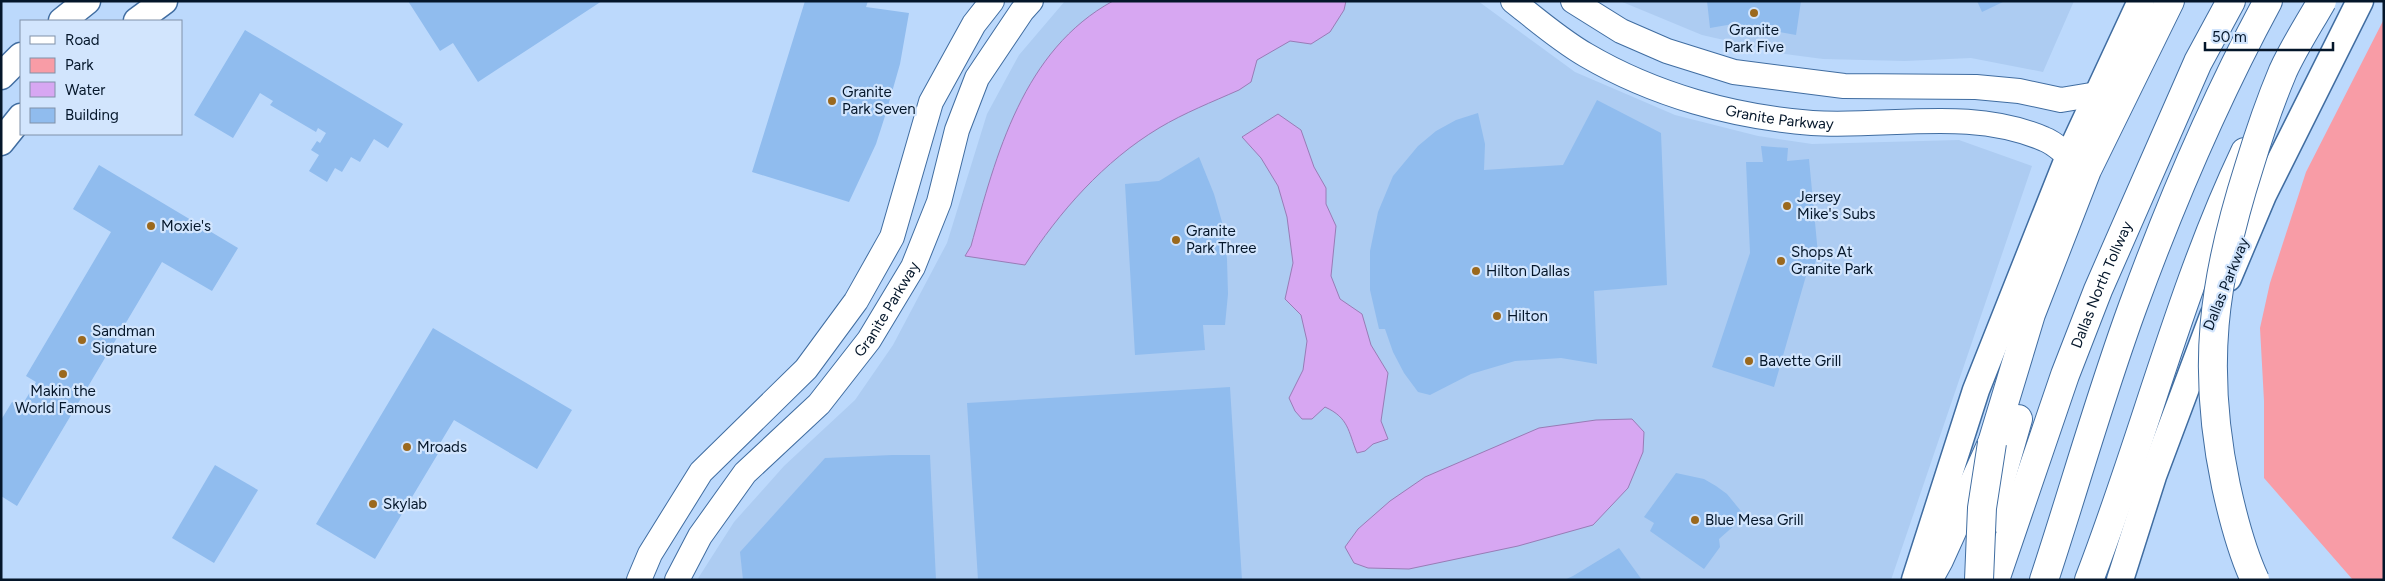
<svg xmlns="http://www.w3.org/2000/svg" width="2385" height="581" viewBox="0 0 2385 581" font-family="Figtree,sans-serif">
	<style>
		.built { fill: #adccf2 }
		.green { fill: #f89ca6 }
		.water { fill: #d7a7f2; stroke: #987cb6 }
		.building { fill: #90bcee }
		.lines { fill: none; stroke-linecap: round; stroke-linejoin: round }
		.tertiary-casing { stroke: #406da1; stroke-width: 26 }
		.secondary-casing { stroke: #406da1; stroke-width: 29 }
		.motorway-casing { stroke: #406da1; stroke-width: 30 }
		.tertiary { stroke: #fff; stroke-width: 24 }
		.secondary { stroke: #fff; stroke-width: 26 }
		.motorway { stroke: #fff; stroke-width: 28 }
		.motorway-bridge-casing { stroke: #406da1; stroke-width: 30; stroke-linecap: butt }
		.motorway-bridge { stroke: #fff; stroke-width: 28 }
		.poi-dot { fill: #9b691e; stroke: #d2e5fd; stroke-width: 2 }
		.labels { text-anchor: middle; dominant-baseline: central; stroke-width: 4.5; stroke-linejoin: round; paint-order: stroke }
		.poi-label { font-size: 15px; fill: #04162a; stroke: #d2e5fd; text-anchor: start }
		.street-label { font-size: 15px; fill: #04162a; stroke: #d2e5fd }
	</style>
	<rect width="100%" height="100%" fill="#bcd9fc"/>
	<g class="built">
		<path d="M1065,1H1478L1575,72L1675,115L1758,136L1812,144L1959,140L2032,166L1891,580H697L734,522L784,466L855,400L893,345L947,243L987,114L1019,55Z"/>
		<path d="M1620,1H2074L2043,72L1971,58L1905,61L1823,59L1785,54L1702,35Z"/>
	</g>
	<path class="green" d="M2384,19V580H2353L2264,478V401L2260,328L2270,283L2306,172Z"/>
	<g class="water">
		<path d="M1113,1H1346L1344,10L1330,32L1311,44L1290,41L1257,60L1251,82L1239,90C1212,102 1184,113 1159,128C1104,161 1059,212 1025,265L965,256L971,246C996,155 1023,50 1113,1Z"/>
		<path d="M1278,114L1301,130L1314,167L1326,188V204L1336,226L1331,276L1340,299L1362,314L1371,345L1388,373L1381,421L1388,439L1373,444L1365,451L1357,453C1348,431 1349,418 1325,407L1312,419H1302L1295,411L1289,398L1303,370L1307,341L1301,315L1285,299L1293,263L1287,217L1278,186L1261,158L1242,137Z"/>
		<path d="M1632,419L1644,432L1643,452L1628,488L1593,525L1518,546L1409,569L1368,568L1354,563L1345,547L1358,529L1390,501L1425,477L1539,428L1596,420Z"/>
	</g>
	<g class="building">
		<path d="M408,1H602L478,82L453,43L440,51Z"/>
		<path d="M805,1H868L866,7L909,13L900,64L886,113L876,144L849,202L752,172Z"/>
		<path d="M1707,1H1801L1796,35L1733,24L1710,28Z"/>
		<path d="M1977,1H2005L1982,12Z"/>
		<path d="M245,30L403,124L388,148L374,139L360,162L351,157L342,172L335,168L327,182L309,171L319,155L311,150L317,141L320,143L326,133L318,128L316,132L270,105L273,101L260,93L233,138L194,115Z"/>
		<path d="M1597,100L1661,133L1667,285L1594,291L1597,364L1561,358L1515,361L1471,374L1430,395L1418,392L1404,373L1393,352L1385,329H1379L1370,290V251L1378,212L1393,176L1418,146L1436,131L1456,120L1478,113L1485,144L1484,170L1563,165Z"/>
		<path d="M1761,146L1788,148L1787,161L1809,159L1818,254L1813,270L1808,269L1774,387L1712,367L1750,253L1746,162H1763Z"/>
		<path d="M1199,157L1214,194L1222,222L1227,259L1228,294L1225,325H1203L1205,350L1135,355L1125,184L1159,181Z"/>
		<path d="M99,165L238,248L212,291L162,262L17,506L1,496V420L12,402L21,407L36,382L26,376L111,232L73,209Z"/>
		<path d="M433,328L572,410L537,469L454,420L436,450L439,452L375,559L316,524Z"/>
		<path d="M1230,387L1242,580H978L967,403Z"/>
		<path d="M892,455H930L936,580H743L740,552L825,458Z"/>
		<path d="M215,465L258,490L214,563L172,538Z"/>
		<path d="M1676,473L1704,479L1716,486L1727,494L1745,516L1719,539L1720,547L1704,569L1650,531L1654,523L1644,517Z"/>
		<path d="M1619,548L1642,580H1564L1573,576Z"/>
	</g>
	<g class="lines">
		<g class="tertiary-casing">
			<g id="tertiary">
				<path id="s1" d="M1513,1C1537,20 1560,40 1586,55C1654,95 1734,117 1812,123C1889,128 1970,107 2044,139C2053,142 2061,150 2069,156"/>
				<path d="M1573,1L1621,31L1667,51L1734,72L1844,86L1976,87L2019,91L2061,100L2097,94"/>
				<path d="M639,580L650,554L701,472L806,369L856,301L892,237L931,102L974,24L992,1"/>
				<path id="s2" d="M677,580L700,536L745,473L819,404L869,340L913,267L939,202L957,130L977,78L1022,11L1031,1"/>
			</g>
		</g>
		<g class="secondary-casing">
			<g id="secondary">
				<path d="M62,21L87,1"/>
				<path d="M137,21L164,1"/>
				<path d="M1,76L21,56"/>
				<path d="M1,142L21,117"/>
				<path d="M2228,278L2263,195L2360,1"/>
				<path d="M1915,580L1976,390L2069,156L2141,1"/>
				<path d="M2120,580L2153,476L2213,316"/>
			</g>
		</g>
		<g class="motorway-casing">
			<g id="motorway">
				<path d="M1989,520L2018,419"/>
				<path d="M1928,580L1939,560L1992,443L2031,314L2087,170L2170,1"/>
				<path id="s3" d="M1995,580L2065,375L2098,290L2198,62L2231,1"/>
				<path d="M2044,580C2074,489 2100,396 2133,306C2171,202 2215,99 2268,1"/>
				<path d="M2089,580C2144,438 2180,289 2245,152"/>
			</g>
		</g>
		<use href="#tertiary" class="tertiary"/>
		<use href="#secondary" class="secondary"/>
		<use href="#motorway" class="motorway"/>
		<g class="motorway-bridge-casing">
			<g id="motorway-bridge">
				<path d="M1979,580L1982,508L1992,443"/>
				<path d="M2255,580C2241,550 2233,518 2226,486C2201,368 2213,280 2249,167C2259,134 2270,102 2283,71C2294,47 2309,24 2322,1"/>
			</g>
		</g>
		<use href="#motorway-bridge" class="motorway-bridge"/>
	</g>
	<g class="poi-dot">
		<circle cx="1754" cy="13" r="5"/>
		<circle cx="832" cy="101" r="5"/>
		<circle cx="1787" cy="206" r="5"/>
		<circle cx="151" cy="226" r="5"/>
		<circle cx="1176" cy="240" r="5"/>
		<circle cx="1781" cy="261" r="5"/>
		<circle cx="1476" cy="271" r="5"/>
		<circle cx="1497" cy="316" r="5"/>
		<circle cx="82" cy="340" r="5"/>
		<circle cx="1749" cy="361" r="5"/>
		<circle cx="63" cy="374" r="5"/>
		<circle cx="407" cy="447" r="5"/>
		<circle cx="373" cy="504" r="5"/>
		<circle cx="1695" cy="520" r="5"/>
	</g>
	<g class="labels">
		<g class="poi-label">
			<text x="1754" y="30" text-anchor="middle">Granite<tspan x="1754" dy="17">Park Five</tspan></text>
			<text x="842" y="92">Granite<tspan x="842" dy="17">Park Seven</tspan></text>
			<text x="1797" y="197">Jersey<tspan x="1797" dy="17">Mike's Subs</tspan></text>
			<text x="161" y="226">Moxie's</text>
			<text x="1186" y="231">Granite<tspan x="1186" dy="17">Park Three</tspan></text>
			<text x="1791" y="252">Shops At<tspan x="1791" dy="17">Granite Park</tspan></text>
			<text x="1486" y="271">Hilton Dallas</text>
			<text x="1507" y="316">Hilton</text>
			<text x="92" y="331">Sandman<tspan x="92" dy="17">Signature</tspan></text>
			<text x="1759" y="361">Bavette Grill</text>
			<text x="63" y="391" text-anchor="middle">Makin the<tspan x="63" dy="17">World Famous</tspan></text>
			<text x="417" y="447">Mroads</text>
			<text x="383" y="504">Skylab</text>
			<text x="1705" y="520">Blue Mesa Grill</text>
		</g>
		<g class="street-label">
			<text stroke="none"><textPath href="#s1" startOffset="296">Granite Parkway</textPath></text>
			<text transform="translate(2226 284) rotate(-68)">Dallas Parkway</text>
			<text stroke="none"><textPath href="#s3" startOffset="314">Dallas North Tollway</textPath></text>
			<text stroke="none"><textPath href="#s2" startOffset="345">Granite Parkway</textPath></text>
		</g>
	</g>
	<rect width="2385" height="581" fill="none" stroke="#04162a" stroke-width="5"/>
	<rect x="20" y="20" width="162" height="115" fill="#d2e5fd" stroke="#8092a9"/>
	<rect x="30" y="36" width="25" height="8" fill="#ffffff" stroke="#8092a9"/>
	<text x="65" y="45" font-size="15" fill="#04162a">Road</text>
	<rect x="30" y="58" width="25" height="15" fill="#f89ca6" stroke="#8092a9"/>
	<text x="65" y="70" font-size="15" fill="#04162a">Park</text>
	<rect x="30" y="82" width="25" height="15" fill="#d7a7f2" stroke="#8092a9"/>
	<text x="65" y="95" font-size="15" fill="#04162a">Water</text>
	<rect x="30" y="108" width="25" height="15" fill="#90bcee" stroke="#8092a9"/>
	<text x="65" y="120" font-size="15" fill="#04162a">Building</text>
	<path d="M2205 42v8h128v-8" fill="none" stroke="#04162a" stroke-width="2.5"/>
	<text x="2212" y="42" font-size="15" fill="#04162a" stroke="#d2e5fd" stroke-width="4" paint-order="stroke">50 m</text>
</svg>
